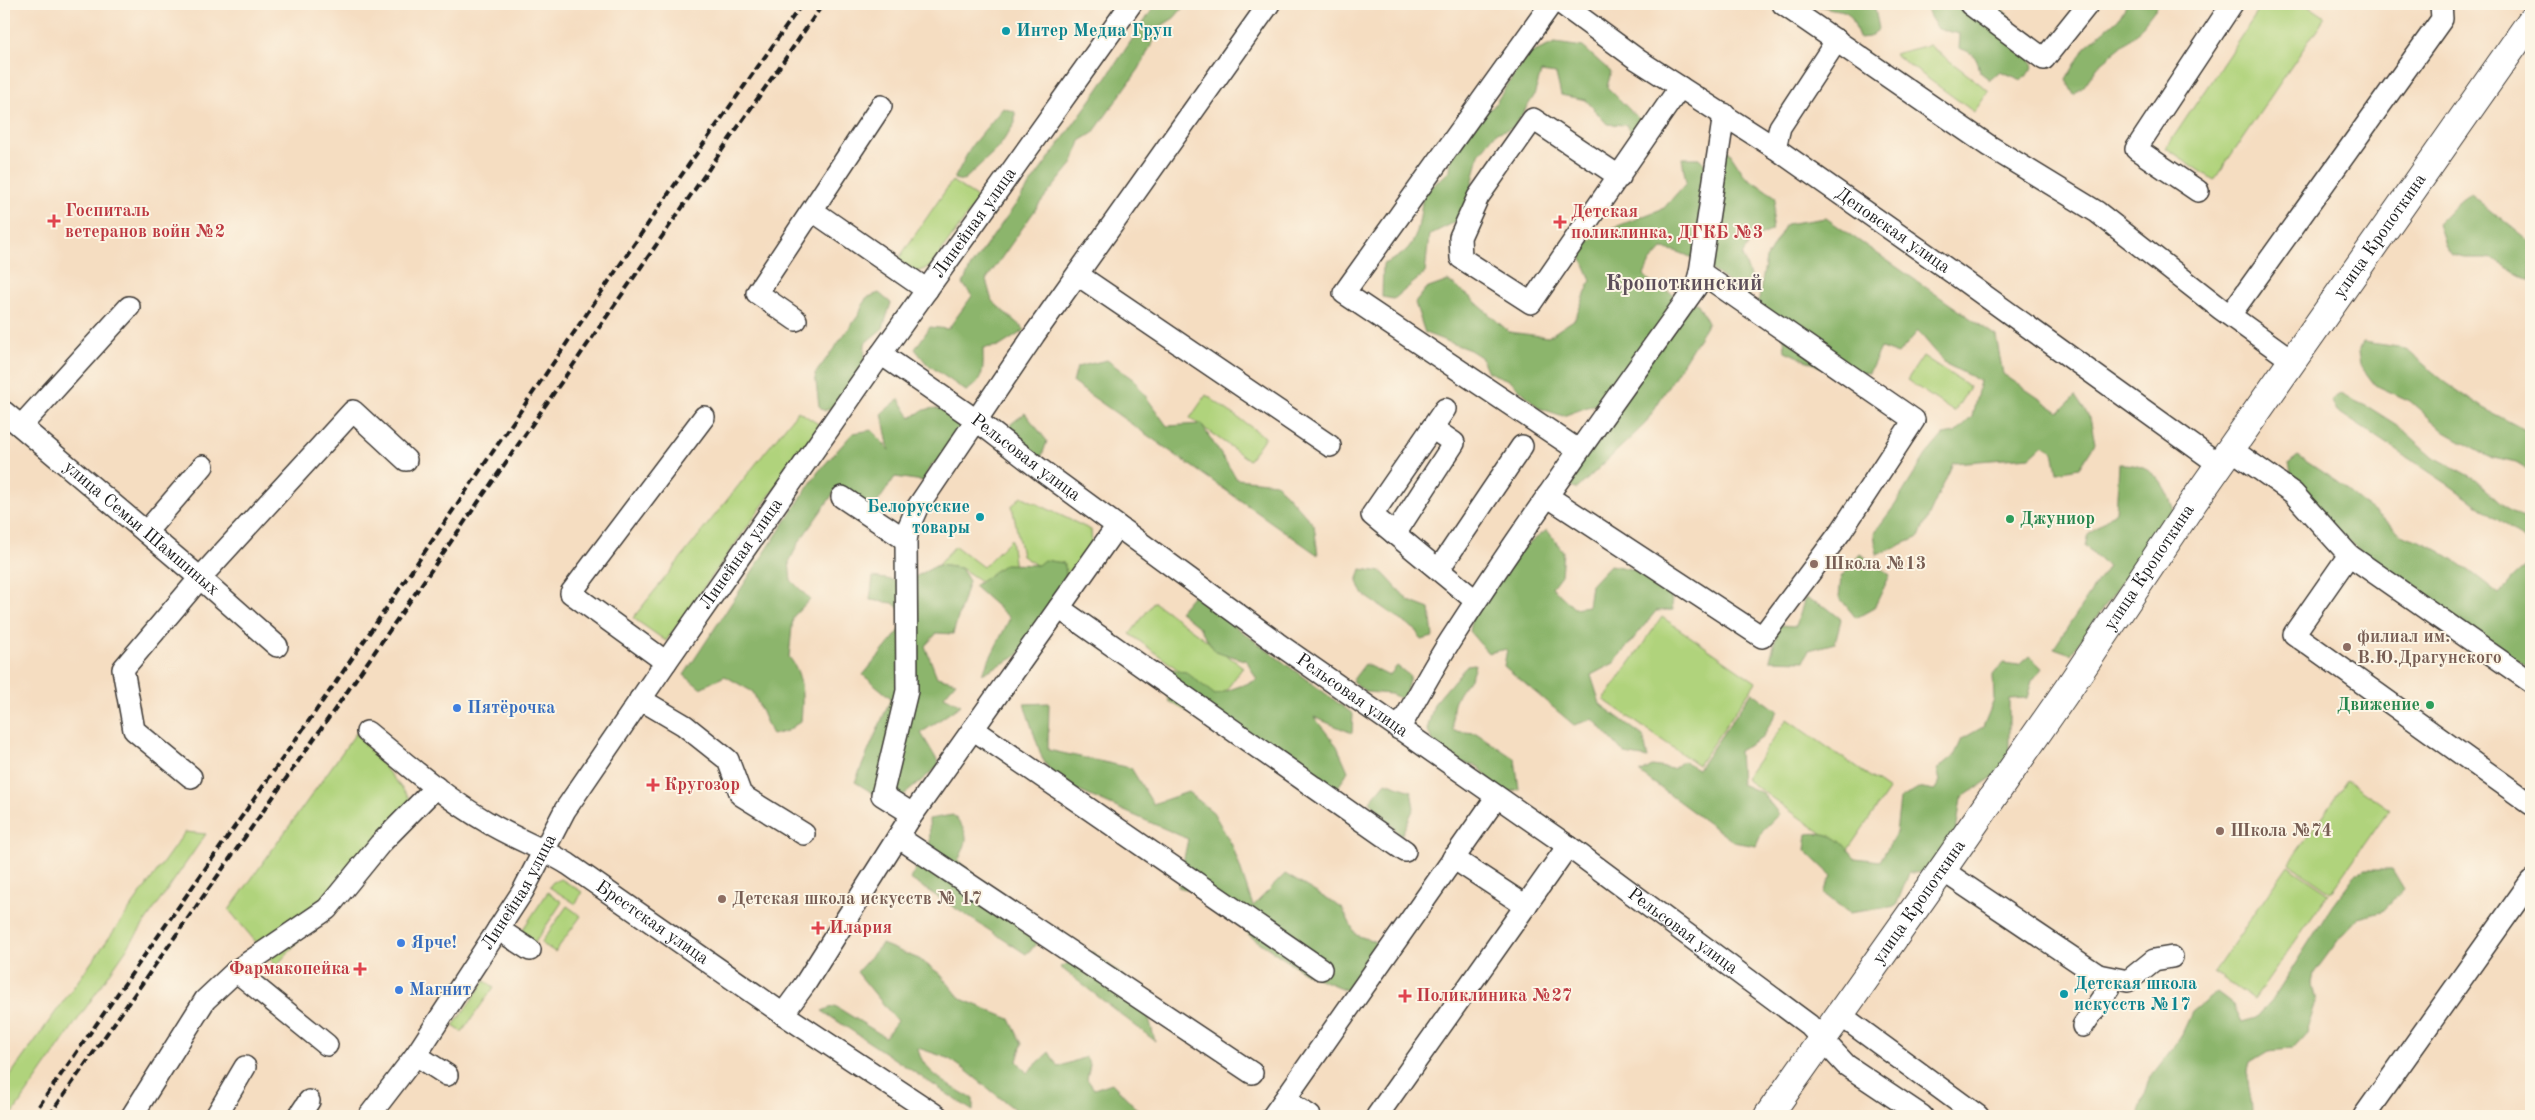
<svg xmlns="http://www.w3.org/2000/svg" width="2535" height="1120" viewBox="0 0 2535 1120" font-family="'Old Standard TT',serif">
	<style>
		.green { fill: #b0d37c; stroke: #66784c }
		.forest { fill: #8cb56c; stroke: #546844 }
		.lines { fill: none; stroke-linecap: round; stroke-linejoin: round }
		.minor-casing { stroke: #3d3935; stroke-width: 24 }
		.major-casing { stroke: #3d3935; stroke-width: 30 }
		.minor { stroke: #fff; stroke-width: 21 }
		.major { stroke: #fff; stroke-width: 28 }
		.rail { stroke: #1c1c1c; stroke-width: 4; stroke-dasharray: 8 4; stroke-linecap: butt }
		.culture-dot { fill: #0f9aa8; stroke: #fcf5e5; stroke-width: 2 }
		.health-dot { fill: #e0444e; stroke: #fcf5e5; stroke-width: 2 }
		.leisure-dot { fill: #2e9e5b; stroke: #fcf5e5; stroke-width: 2 }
		.education-dot { fill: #8d6e63; stroke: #fcf5e5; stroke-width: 2 }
		.shop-dot { fill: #3f7fe0; stroke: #fcf5e5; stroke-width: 2 }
		.labels { text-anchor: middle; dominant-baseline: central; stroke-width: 4; stroke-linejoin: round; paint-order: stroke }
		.culture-label { font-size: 18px; font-weight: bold; fill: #0d838f; stroke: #fcf5e5; text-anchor: start }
		.health-label { font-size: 18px; font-weight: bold; fill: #be3a42; stroke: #fcf5e5; text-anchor: start }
		.street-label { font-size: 18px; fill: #1c1c1c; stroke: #fcf5e5 }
		.leisure-label { font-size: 18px; font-weight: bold; fill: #27864d; stroke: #fcf5e5; text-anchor: start }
		.education-label { font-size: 18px; font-weight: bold; fill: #785e54; stroke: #fcf5e5; text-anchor: start }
		.shop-label { font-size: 18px; font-weight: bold; fill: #366cbe; stroke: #fcf5e5; text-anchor: start }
		.district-label { font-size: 22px; font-weight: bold; fill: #5c4e5a; stroke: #fcf5e5 }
	</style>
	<rect width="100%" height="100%" fill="#fcf5e5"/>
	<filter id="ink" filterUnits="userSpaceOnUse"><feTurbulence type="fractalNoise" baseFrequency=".02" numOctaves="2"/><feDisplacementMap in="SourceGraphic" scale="10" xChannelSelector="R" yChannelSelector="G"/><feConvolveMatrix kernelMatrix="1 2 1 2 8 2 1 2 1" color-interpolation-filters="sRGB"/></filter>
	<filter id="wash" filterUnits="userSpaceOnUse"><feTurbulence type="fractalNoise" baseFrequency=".0096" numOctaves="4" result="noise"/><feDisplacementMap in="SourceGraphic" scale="20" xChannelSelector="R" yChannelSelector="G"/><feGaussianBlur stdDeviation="1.12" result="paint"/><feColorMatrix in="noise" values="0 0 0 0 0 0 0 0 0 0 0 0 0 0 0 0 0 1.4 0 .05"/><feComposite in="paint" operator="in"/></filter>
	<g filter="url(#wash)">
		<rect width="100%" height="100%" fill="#f5ddc1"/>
		<g class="green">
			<path d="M2263,4H2306L2325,17L2214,180L2166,148Z"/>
			<path d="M1929,45L1989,91L1974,112L1894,54Z"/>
			<path d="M952,181L979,199L930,267L916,272L897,261Z"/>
			<path d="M1923,356L1970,387L1954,412L1907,380Z"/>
			<path d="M1206,395L1265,437L1249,460L1190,418Z"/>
			<path d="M798,411L820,425L666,641L633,618Z"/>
			<path d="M1021,496L1091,530L1092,550L1068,585L1022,556L1012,506Z"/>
			<path d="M1011,539L1020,607L961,568L938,565L955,546L983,567Z"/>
			<path d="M1154,602L1243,667L1219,700L1130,634Z"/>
			<path d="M1662,617L1756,682L1698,765L1604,700Z"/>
			<path d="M1787,719L1889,790L1847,851L1745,779Z"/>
			<path d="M356,733L413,802L415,812L276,966L229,910Z"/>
			<path d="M2347,780L2389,809L2331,892L2289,863Z"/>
			<path d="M185,832L206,834L11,1116H4V1084Z"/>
			<path d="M2288,865L2329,893L2254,1000L2214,972Z"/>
			<path d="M561,879L582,892L576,904L549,887L553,882Z"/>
			<path d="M548,892L562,902L534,944L524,935L523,929Z"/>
			<path d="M567,906L581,916L555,952L541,943Z"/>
			<path d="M485,981L494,987L462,1032L453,1026Z"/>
		</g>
		<g class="forest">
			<path d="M1156,4H1186L1174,18L1161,26L1139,69L1093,133L1080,141L1073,163L1040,203L986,280L992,301L1025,330L1000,346L983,348C983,369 986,379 966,391L927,364L915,349L930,327L948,329L972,296L963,284L970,268L1098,90Z"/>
			<path d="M1815,4H1874L1879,29L1869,37L1859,38C1848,0 1845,16 1815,4Z"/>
			<path d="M1926,4H1954L1964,8L1978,4L1998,5L2011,19L2017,37L2028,53L2033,67L2022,80L2000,71L1990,80L1980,72C1977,57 1974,53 1959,48L1960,34L1938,29L1930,17Z"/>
			<path d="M2127,4H2159L2136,34L2098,66L2084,86L2074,95L2066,80L2085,47L2119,18Z"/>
			<path d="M1555,43L1583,47L1611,72L1607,87L1648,128L1635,140L1626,125L1607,124L1586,100L1561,95L1556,74L1541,72L1534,96L1514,127L1496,133L1479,154L1465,217L1429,235L1425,273L1394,299L1382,297L1383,264C1420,250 1418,229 1423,194L1450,171L1451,157L1477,117L1493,107L1527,55Z"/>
			<path d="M1003,108L1015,112V123L999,147L963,181L954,179L972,145Z"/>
			<path d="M1728,150L1745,176L1776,197L1771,231L1752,239L1742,255L1753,284L1749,298C1723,280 1695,251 1662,249L1650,262L1644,275L1656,287L1698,304L1708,323L1645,424L1577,489L1565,483L1607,400L1563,416L1539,408L1511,381L1488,372L1481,357L1470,350L1425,333L1415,303L1426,289L1448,281L1470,297L1509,332L1548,337L1575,319L1591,280L1577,248L1605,231L1664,208L1686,183L1682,158H1699L1714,173Z"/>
			<path d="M2471,194L2531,243V281L2490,258H2464L2452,255L2445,245L2438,223C2449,213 2458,200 2471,194Z"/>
			<path d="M1826,218L1996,336L2003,374L2059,412L2075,396L2090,418L2095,443L2079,468L2057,472L2053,451L2043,445L2030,457L1953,463L1919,537L1877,555L1874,533L1895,505L1926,455L1943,435L1955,433L1972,417L1980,381L1946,364L1918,331L1898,354L1881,348L1869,373L1825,369L1785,351L1783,324L1758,303L1766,259L1786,224Z"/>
			<path d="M879,293L891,303L883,328L865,343L864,366L839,405L824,411L819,406L815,374L858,316L866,298Z"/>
			<path d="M2363,342L2398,347L2408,351L2445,382L2483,408L2531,433V472L2516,463L2489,457L2445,432L2410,401L2375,385L2360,365L2358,353Z"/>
			<path d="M1107,360L1134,380L1167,426L1201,424L1237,479L1276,483L1314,525L1318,555L1073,383L1077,367Z"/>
			<path d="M2340,394L2370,408L2400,427L2434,457L2475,479L2510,511L2531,522V547L2508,527L2449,485L2337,411L2331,400Z"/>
			<path d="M899,399L911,418C937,398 948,413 972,428L949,459L933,463L923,481L895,477L873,509L836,490L799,542L789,562L791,580L810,599L793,617L789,657C804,675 803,699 801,721L787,731L772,735L753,692L725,676L700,688L684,675L818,472L853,433L872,430L889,450L882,413Z"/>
			<path d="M1025,413L1047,441L1042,456L1035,462L1006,432L1011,424Z"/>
			<path d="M2298,456L2337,482L2400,533C2408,538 2414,539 2422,542C2447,552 2478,577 2499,594L2514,577L2531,562V669L2459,623L2415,585L2375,561L2337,532L2292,476L2289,463Z"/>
			<path d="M2119,464C2163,463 2169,496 2180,530L2132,568L2071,654L2054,648L2108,566L2085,546L2088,534L2116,512Z"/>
			<path d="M1547,530L1563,551L1561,575L1552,587L1574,608L1588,606L1591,585L1610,565L1653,573L1669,583L1673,610L1656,611L1614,663L1591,675L1600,704L1643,736L1648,758L1625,754L1593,719L1574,725L1504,666L1507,649L1488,653L1469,631L1472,616L1515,554Z"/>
			<path d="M1860,554L1890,575L1874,608L1856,618L1839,597L1841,577Z"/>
			<path d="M1044,560L1064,563L1068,585L1017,656L982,674L1010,618L974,586L1005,564L1038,565Z"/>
			<path d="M938,565L961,568L969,581L953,634L937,633L925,646L937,677L956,682L944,696L961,705L921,733L940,765L892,805L855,782L891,698L863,675L910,618L893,603L870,600L873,577L905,582Z"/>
			<path d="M1361,569L1382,572L1409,601L1430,609L1433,637L1421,640L1417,631L1364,595L1357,582Z"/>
			<path d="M1193,595L1353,714L1352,733L1314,717L1337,746L1348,771L1336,791L1170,702L1158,668L1186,672L1215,695L1257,680L1247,661L1215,651L1199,627L1179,611Z"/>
			<path d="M1805,598L1826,607L1841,619L1835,643L1809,650L1804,661L1770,660L1779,625L1796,626Z"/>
			<path d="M2029,656L2042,668L2032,681L2027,698L2009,699V759L1999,773L1961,798L1955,839L1936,872L1909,873L1896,906L1849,913L1823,893L1832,876L1805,850L1807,834C1831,831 1841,839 1855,858L1880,861L1896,833L1900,799L1918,788L1934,791L1940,781L1937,769L1955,754L1962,739L1983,727L1994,700L1993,675L2003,663L2019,665Z"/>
			<path d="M1365,664L1389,676L1397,666L1410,676L1404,700L1391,694L1366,692L1352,681Z"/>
			<path d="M1475,664C1472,683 1462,684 1456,699C1451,708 1453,721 1453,731L1476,733L1515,759L1519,789L1502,794L1479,767L1461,762L1436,746L1427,730L1434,704L1467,665Z"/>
			<path d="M1752,692L1778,711L1762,738L1739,751L1741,784L1762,793L1779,814L1763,830L1756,846L1734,842L1640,773L1652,766L1673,769L1683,761L1698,769Z"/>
			<path d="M1049,703L1048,750L1131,768L1153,804L1188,792L1213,812L1233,847L1253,906L1285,874L1342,908L1356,935L1379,943L1351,992L1307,974L1250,936L1222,899L1178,887L1188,839L1056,781L1042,758L1024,704Z"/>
			<path d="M1386,782L1411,791L1414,808L1401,836L1370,801Z"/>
			<path d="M953,815C970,835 969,838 958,861L1003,898L1037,944L1026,954L910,879L930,842L929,819Z"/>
			<path d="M2366,869H2392L2404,889L2382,912L2358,918L2342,935L2314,973L2312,984L2316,1001L2306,1034L2292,1049L2268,1051L2250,1062C2244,1080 2252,1093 2252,1112L2239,1116H2138L2149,1079L2180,1038L2192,1012L2217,992L2233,1004L2242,1022L2256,1018L2272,1000L2332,906L2355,875Z"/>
			<path d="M882,944L919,959L940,974L961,999L1010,1019L1022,1044L1017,1061L1027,1073L1049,1052L1058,1067L1086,1057L1090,1064L1087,1079L1094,1089L1112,1083L1142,1114L1141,1116H1023L964,1069L948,1058L918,1048C921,1072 954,1088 973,1099V1111L822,1011L835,1006L885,1037L897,1021L857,972Z"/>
			<path d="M1093,952L1142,991L1155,1041L1060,967Z"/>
		</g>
	</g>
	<g filter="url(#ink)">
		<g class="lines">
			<g class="minor-casing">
				<g id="minor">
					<path d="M1551,4L1344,293L1578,450"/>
					<path id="s1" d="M1562,4L1638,60L1775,148L1963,280L2220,465"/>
					<path d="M1783,4L1989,146L2097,212L2221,309L2293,361"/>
					<path d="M1970,4L2044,59L2088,4"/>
					<path d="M1775,148L1780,127L1837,40"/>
					<path d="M1620,177L1533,119L1478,197L1460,237L1461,258L1531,303L1680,87"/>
					<path d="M2198,191L2136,149L2232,4"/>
					<path d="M813,211L927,290"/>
					<path d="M1078,275L1330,446"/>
					<path d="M2230,315L2442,19L2441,4"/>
					<path d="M796,320L757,293L881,106"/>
					<path id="s2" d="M881,354L976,420L1041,470L1277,643L1568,846L1809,1025L1846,1065L1922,1116"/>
					<path d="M1445,409L1372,515L1476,601"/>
					<path id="s3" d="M4,412L200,578L277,646"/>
					<path d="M21,426L129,307"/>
					<path d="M2231,449L2293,493L2349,555L2294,634L2531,804"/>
					<path d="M1547,496L1762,637L1842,530L1914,420L1700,272"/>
					<path d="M842,497L906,540"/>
					<path d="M146,532L203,466"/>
					<path d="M1395,534L1454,443L1432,428"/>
					<path d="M2349,555L2531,682"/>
					<path d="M1439,569L1522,446"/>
					<path d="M1059,608L1405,851"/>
					<path d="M666,662L571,593L704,417"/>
					<path d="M640,699L684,725L728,760L741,795L804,834"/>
					<path d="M973,729L1321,969"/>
					<path d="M1399,729C1416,700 1432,669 1450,641C1528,520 1612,404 1696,287L1700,272L1724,114"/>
					<path id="s4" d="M367,732C405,763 444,797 487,822C513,838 542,848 568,864L783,1014L937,1116"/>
					<path d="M191,777L134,730L123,669L200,578L353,411L406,460"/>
					<path d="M910,818L906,810L882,795L907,691L906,540L909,526L917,508L1034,335L1269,4"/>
					<path d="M898,837L1252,1073"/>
					<path d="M1453,858L1526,906"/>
					<path d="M1942,870L2098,975L2109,988L2083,1026"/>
					<path d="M498,929L530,950"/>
					<path d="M236,971L327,909L380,844L436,787"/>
					<path d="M2098,975L2128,981L2154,960L2172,957"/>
					<path d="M783,1014L805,984L910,818L1117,526"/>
					<path d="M1839,1014L1978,1116"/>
					<path d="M416,1055L447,1075"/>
					<path d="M1285,1100L1310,1116"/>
					<path d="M132,1116L205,1000L236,971L327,1045"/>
					<path d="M216,1116L245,1067"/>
					<path d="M299,1116L309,1101"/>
					<path id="s5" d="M369,1116L416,1055L523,891L565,810L666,662L881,354L1131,4"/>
					<path d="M1273,1116L1496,798"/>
					<path d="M1377,1116L1568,846"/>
					<path d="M2364,1116L2531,881"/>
				</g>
			</g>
			<g class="major-casing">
				<g id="major">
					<path id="s6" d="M1768,1116L1942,870L2070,686L2194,501L2531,21"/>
				</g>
			</g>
			<use href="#minor" class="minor"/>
			<use href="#major" class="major"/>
			<g class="rail">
				<path d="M32,1116L336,682L671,190L802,4"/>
				<path d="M49,1116L349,689L823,4"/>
			</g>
		</g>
	</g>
	<g class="culture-dot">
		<circle cx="1006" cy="31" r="5"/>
		<circle cx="980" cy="517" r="5"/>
		<circle cx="2064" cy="994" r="5"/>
	</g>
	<g class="health-dot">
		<path d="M51.5 213.5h5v5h5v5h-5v5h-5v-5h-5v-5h5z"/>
		<path d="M1557.5 214.5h5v5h5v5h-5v5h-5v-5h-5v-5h5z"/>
		<path d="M650.5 777.5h5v5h5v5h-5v5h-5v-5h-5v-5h5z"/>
		<path d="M815.5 920.5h5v5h5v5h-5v5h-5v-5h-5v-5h5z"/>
		<path d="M357.5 961.5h5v5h5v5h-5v5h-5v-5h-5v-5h5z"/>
		<path d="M1402.5 988.5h5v5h5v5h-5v5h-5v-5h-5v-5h5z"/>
	</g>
	<g class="leisure-dot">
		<circle cx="2010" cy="519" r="5"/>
		<circle cx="2430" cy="705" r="5"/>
	</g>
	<g class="education-dot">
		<circle cx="1814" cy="564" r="5"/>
		<circle cx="2347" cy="647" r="5"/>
		<circle cx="2220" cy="831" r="5"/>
		<circle cx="722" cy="899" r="5"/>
	</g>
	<g class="shop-dot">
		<circle cx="457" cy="708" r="5"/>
		<circle cx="401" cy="943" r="5"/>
		<circle cx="399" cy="990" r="5"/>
	</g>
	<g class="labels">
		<g class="culture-label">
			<text x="1016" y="31">Интер Медиа Груп</text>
			<text x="970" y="507" text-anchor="end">Белорусские<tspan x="970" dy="21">товары</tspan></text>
			<text x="2074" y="984">Детская школа<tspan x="2074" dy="21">искусств №17</tspan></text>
		</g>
		<g class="health-label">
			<text x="65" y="211">Госпиталь<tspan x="65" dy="21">ветеранов войн №2</tspan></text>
			<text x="1571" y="212">Детская<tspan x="1571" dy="21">поликлинка, ДГКБ №3</tspan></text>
			<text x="664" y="785">Кругозор</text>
			<text x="829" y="928">Илария</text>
			<text x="350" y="969" text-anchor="end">Фармакопейка</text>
			<text x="1416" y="996">Поликлиника №27</text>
		</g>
		<g class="street-label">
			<text stroke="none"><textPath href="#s5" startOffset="1080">Линейная улица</textPath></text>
			<text stroke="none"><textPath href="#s1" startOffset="401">Деповская улица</textPath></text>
			<text stroke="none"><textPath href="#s6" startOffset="1072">улица Кропоткина</textPath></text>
			<text stroke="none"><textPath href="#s2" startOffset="178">Рельсовая улица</textPath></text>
			<text stroke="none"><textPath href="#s3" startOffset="180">улица Семьи Шамшиных</textPath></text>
			<text stroke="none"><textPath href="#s5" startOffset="675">Линейная улица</textPath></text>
			<text stroke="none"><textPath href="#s6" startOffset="668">улица Кропоткина</textPath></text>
			<text stroke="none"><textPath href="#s2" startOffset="582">Рельсовая улица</textPath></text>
			<text stroke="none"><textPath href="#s5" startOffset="270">Линейная улица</textPath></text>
			<text stroke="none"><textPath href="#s6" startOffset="262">улица Кропоткина</textPath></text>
			<text stroke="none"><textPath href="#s4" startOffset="344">Брестская улица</textPath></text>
			<text stroke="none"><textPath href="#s2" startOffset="988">Рельсовая улица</textPath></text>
		</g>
		<g class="leisure-label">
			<text x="2020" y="519">Джуниор</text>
			<text x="2420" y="705" text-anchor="end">Движение</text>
		</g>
		<g class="education-label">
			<text x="1824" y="564">Школа №13</text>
			<text x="2357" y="637">филиал им.<tspan x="2357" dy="21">В.Ю.Драгунского</tspan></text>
			<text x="2230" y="831">Школа №74</text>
			<text x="732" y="899">Детская школа искусств № 17</text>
		</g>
		<g class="shop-label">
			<text x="467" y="708">Пятёрочка</text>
			<text x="411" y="943">Ярче!</text>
			<text x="409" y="990">Магнит</text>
		</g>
		<g class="district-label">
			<text x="1684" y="284">Кропоткинский</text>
		</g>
	</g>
	<rect width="2535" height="1120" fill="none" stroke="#fcf5e5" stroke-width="20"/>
</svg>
